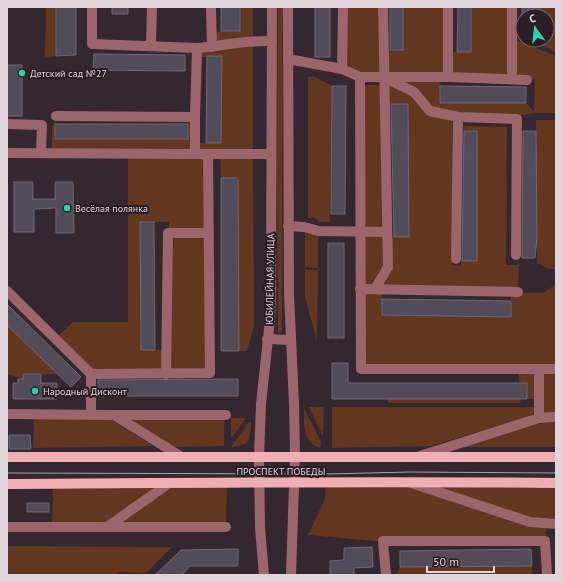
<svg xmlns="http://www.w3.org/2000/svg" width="563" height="582" viewBox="0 0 563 582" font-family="'PT Sans',sans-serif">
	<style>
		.green { fill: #63361f }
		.building { fill: #524b5a; stroke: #6e6777 }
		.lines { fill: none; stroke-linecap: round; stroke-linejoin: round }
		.minor { stroke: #9c656b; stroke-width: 10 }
		.major { stroke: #f1adb4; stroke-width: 10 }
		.tram { stroke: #aca1a8; stroke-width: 1 }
		.poi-dot { fill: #26d5ae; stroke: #2a1d26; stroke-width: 1.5 }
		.labels { text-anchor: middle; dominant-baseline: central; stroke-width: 4; stroke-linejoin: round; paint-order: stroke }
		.poi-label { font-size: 10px; fill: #dfd5db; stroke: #2a1d26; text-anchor: start }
		.street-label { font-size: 10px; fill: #dfd5db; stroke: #2a1d26 }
	</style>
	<rect width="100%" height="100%" fill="#342730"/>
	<g class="green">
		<path d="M46,7H56V56L45,57Z"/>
		<path d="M240,7H253V153H197V143H221L222,57H198V49L213,48V32L240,31Z"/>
		<path d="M278,7H283L282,330L281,333L278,332L277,166Z"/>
		<path d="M346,7H378L379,74H360L345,66Z"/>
		<path d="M403,7H444V74L440,75V103H526L534,112L535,79L515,78L516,40L556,56V113H535L517,116L459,114L431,109L386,75L387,50H403Z"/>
		<path d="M471,7H511L509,77L451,75L450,52H471Z"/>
		<path d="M540,7H556V52L528,40H547V16H540Z"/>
		<path d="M313,76L332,86L330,222H319L314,217L308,218V77Z"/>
		<path d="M386,82L452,119V265L461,266V261L477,260V131H461L465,126L507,127L506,265H518L519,258L518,292L363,286L364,85H381L384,237L409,236L408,104H386Z"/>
		<path d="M57,120L55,124V139H188L189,120H192L193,150H52V126Z"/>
		<path d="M536,120H556V269H549L537,263Z"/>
		<path d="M220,155H253L254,326L247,351H239L238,178H221Z"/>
		<path d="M128,156H206L208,371L167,372L169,222H140L141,350H163V371H93L58,336L73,322H128Z"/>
		<path d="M305,228L318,232V268L305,267Z"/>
		<path d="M305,270H318L317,341L305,297Z"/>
		<path d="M556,284V367L363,366L362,292H383L382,299L511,316V293H543Z"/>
		<path d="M7,325L58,374H23V379L7,374Z"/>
		<path d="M519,371L556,372V417L539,418L541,399H527V383H519Z"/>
		<path d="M388,398L521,399L520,403H388Z"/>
		<path d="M309,407H324L323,436Z"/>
		<path d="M332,407H535L534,412L531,416L431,446L332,448Z"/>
		<path d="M304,408L321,442L320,448C302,442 304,424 304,408Z"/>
		<path d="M231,418H246L231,439Z"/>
		<path d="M34,419H110L153,446L33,448Z"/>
		<path d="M132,419H224V446L173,447L134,423Z"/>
		<path d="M249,422H251C250,439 251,446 231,447Z"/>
		<path d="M556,422V447H465L471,444L537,424Z"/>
		<path d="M227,483L226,527H52L53,484Z"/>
		<path d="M326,483H556V524H547L545,541H376L308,535L325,499Z"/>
		<path d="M7,546L172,547L146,573L120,572L116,575H7Z"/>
		<path d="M532,566V575H396L400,567Z"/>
	</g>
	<g class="building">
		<path d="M56,7H76V55L56,56Z"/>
		<rect x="112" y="7" width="16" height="7"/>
		<rect x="221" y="7" width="19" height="24"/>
		<rect x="315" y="7" width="15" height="50"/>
		<rect x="390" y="7" width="13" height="43"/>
		<path d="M458,7H471V52H457Z"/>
		<rect x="522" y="7" width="18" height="9"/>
		<path d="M94,54L185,55V71L93,70Z"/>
		<path d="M207,56H222L221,143H206Z"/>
		<rect x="7" y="65" width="15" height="51"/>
		<path d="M332,86H346L345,214H331Z"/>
		<path d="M440,86L526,87V103H440Z"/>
		<path d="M391,104H408L409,237H394Z"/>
		<rect x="55" y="124" width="133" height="15"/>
		<path d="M464,131H477V261H462Z"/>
		<path d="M523,131H536L537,237L535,258H522Z"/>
		<path d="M221,178H238L239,351H221Z"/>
		<path d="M14,182H33V199H55V182H73L74,233H56V208L34,209V232H14Z"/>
		<path d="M140,222H154L155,350H141Z"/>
		<rect x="328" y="243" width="16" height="95"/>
		<path d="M382,299L511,301V317L382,315Z"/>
		<path d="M7,304L81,377L71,387L7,325Z"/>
		<path d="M332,363H348V383H527V399H332Z"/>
		<path d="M23,374H41V383H57V399H13V383H18V379H23Z"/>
		<path d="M238,379V396H98V380Z"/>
		<path d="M9,435H30L31,449H9Z"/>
		<rect x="27" y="503" width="22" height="9"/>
		<path d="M372,547L373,567L354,568V575H330V561L344,560V548Z"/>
		<path d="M238,549V566H190L182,575H155L181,550Z"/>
		<path d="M531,549L532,566L400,567V551Z"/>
	</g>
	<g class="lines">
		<g class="minor">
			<path d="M92,7V44L197,48"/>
			<path d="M211,7L212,47"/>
			<path d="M288,7L289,294L294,404L295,456L291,575"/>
			<path d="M448,7V77"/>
			<path d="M151,46L152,7"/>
			<path d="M288,59L342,69L360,77"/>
			<path d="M342,69L343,7"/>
			<path d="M385,78L414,92L430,111L458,117L517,119L516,255"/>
			<path d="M512,79V7"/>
			<path d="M527,80L448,77H360L361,369H556"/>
			<path d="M56,116L195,117V154H271"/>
			<path d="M195,117L197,48C222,46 246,40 272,41"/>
			<path d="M7,124L42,125L41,153"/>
			<path d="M7,153L195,154"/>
			<path d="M288,226L304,227L319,231L387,232"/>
			<path d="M456,259L458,117"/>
			<path d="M360,289L518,292"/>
			<path d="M375,289L388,267L383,7"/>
			<path d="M7,291L91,374V415"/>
			<path d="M267,339L290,340"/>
			<path d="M91,374L210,373L208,154"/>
			<path d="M166,374L168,233H208"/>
			<path d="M7,414L114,415L180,456"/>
			<path d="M114,415H226"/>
			<path d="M539,418V369"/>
			<path d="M420,456L539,418L556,417"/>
			<path d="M411,483L530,522L556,524"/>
			<path d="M7,527H226"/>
			<path d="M107,527L168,484"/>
			<path d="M264,575L260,528L259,456L261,404L270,320L271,295L272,7"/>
			<path d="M386,575L383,541H545L547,575"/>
		</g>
		<g class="major">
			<path d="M7,457H556"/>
			<path d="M7,484C190,483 373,481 556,483"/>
		</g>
		<path class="tram" d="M7,473L326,474L410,472L556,473"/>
	</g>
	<g class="poi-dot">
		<circle cx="22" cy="73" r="4"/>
		<circle cx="67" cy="208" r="4"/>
		<circle cx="35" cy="391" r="4"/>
	</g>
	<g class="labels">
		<g class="poi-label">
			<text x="30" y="73">Детский сад №27</text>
			<text x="75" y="208">Весёлая полянка</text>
			<text x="43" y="391">Народный Дисконт</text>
		</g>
		<g class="street-label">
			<text transform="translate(270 279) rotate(-89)">ЮБИЛЕЙНАЯ УЛИЦА</text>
			<text x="281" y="471">ПРОСПЕКТ ПОБЕДЫ</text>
		</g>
	</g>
	<rect width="563" height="582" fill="none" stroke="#dfd5db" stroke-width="16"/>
	<g transform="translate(535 28) rotate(345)"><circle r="19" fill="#2a1d26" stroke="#72676e"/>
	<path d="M0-3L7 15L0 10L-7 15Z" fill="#26d5ae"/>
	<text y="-6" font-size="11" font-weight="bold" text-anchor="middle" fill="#dfd5db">С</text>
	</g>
	<path d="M427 566v6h67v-6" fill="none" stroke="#dfd5db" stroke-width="2"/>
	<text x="433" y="566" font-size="12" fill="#dfd5db" stroke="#2a1d26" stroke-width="3" paint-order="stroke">50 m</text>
</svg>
